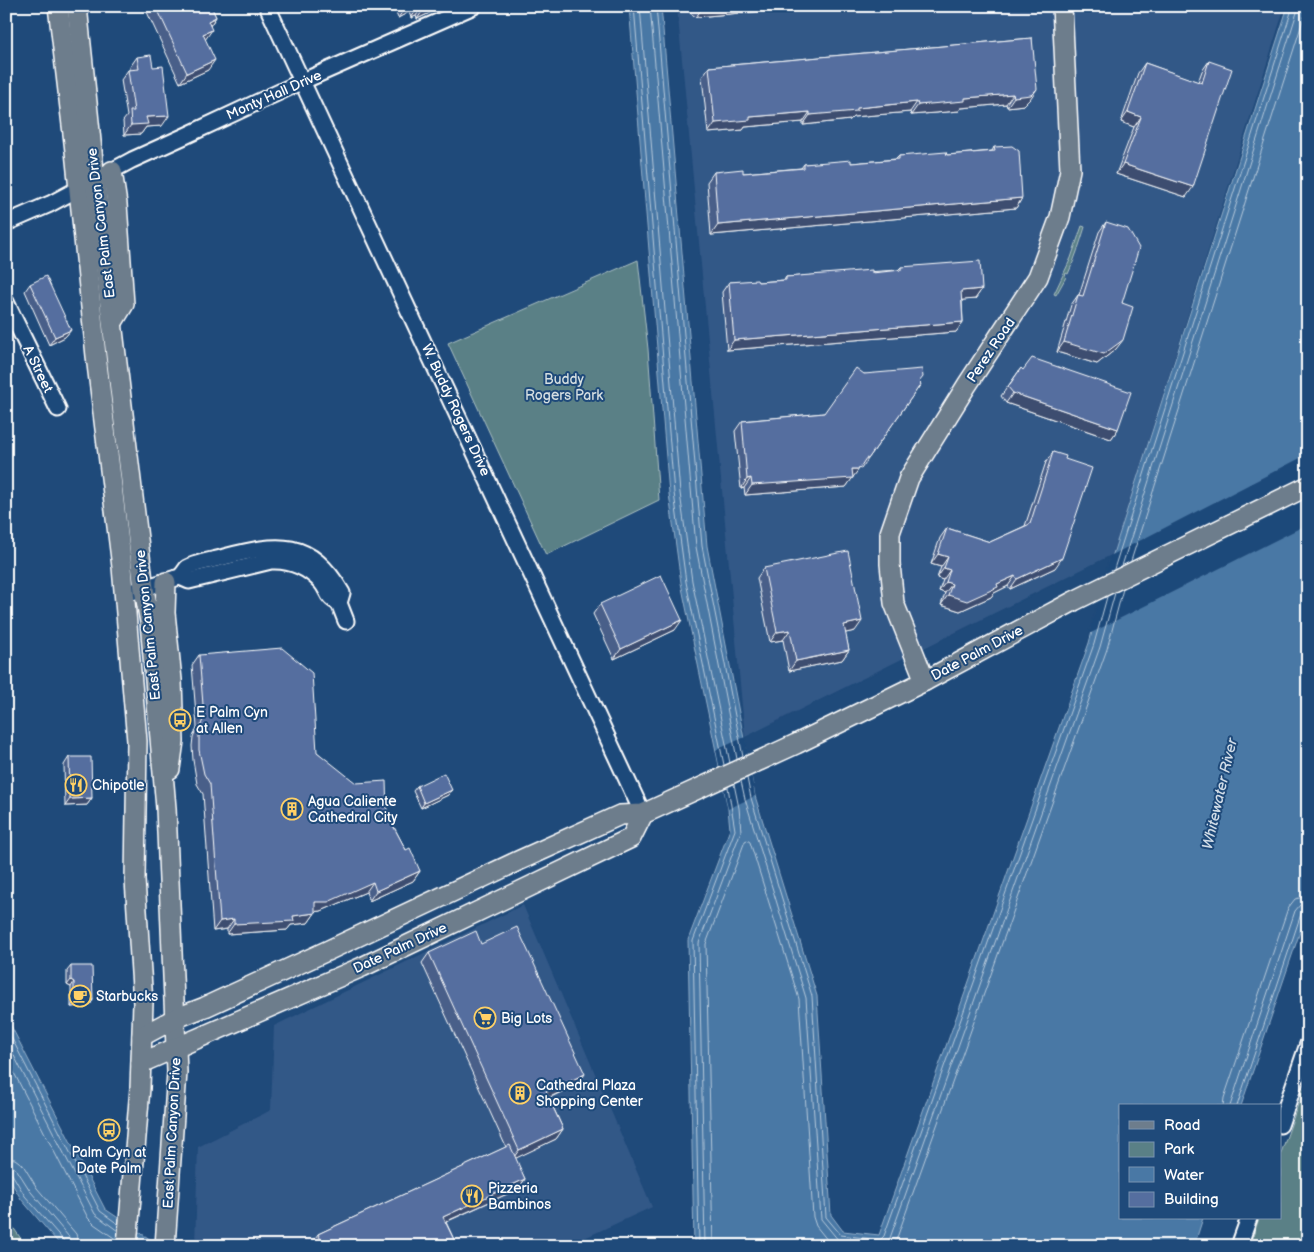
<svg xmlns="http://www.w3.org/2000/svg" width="1314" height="1252" viewBox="0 0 1314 1252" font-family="'Balsamiq Sans',sans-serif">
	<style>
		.built { fill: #335887 }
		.green { fill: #5a8086; stroke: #acc0c2 }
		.water { fill: #4978a5; stroke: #92aec9 }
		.pier { fill: #1f4a7a }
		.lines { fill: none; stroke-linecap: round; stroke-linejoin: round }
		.shore { stroke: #b6c9db; stroke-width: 1 }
		.minor-casing { stroke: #fff; stroke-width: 19 }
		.major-casing { stroke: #fff; stroke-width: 22 }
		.minor { stroke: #1f4a7a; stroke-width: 15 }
		.major { stroke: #6d7d8c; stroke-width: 19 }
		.wall { fill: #495f89; stroke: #fff }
		.shaded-wall { fill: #3c4d6f; stroke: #fff }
		.building { fill: #556e9f; stroke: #fff }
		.labels { text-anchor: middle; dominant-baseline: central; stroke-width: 4; stroke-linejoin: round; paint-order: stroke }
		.street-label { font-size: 14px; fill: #fff; stroke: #1f4a7a }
		.park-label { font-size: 14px; fill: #d6dfe1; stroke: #1f4a7a }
		.poi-label { font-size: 14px; fill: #fff; stroke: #1f4a7a; text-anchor: start }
		.water-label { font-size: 15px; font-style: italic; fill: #d2dde8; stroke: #1f4a7a }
	</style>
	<rect width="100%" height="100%" fill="#1f4a7a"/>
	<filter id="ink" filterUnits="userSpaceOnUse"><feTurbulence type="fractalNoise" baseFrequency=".02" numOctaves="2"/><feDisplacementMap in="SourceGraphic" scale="10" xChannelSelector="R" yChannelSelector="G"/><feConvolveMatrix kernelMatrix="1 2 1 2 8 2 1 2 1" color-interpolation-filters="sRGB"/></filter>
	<g filter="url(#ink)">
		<g class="built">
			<path d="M677,6H1285L1113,554L745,737Z"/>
			<path d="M523,905L652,1207L567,1246H195L198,1147L271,1110L274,1026Z"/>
		</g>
		<g class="green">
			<path d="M1082,226L1085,227C1080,243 1075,259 1068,274L1066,273L1065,276L1066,277L1056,295L1054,294L1071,258Z"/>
			<path d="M638,260L648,349L659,500L546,555L448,343Z"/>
			<path d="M1308,1076V1246H1250L1259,1218H1280V1156Z"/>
			<path d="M6,1217L26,1246H6Z"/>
		</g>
		<g class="water">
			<path d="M629,6H661L707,546L755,796L817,996L831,1215L843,1231L879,1235L1089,643L1113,554L1288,6H1308V908L1241,1106H1120V1218H1203L1194,1246H694L688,940L730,829L728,809L681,583L669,494Z"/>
			<path d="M6,1016L105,1209L160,1246H61L21,1199L6,1173Z"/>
		</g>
		<g class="pier">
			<path d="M1308,454V524L1089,634L1110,556Z"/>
			<path d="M745,737L755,796L728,809L716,750Z"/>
		</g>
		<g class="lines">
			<g class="shore">
				<path d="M634,6L674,493L686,582L724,765"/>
				<path d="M640,6L680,493L692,581L730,763"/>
				<path d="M650,6L696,547L737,759"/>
				<path d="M656,6L702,546L743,757"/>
				<path d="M1131,561L1305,14L1306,6"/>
				<path d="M1122,566L1299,6"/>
				<path d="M1114,569L1293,6"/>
				<path d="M747,778L751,798L812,996L826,1217L841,1235L880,1240L884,1236L1094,644L1107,597"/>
				<path d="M741,781L745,799L806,998L821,1219L839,1241L876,1246"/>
				<path d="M6,1027L100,1211L118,1224"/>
				<path d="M6,1040L95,1214L118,1231"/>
				<path d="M6,1057L88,1218L94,1224L117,1240"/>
				<path d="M1223,1106L1224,1098L1288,908L1295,899L1308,896"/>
				<path d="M1230,1106L1295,911L1300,905L1308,903"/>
				<path d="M1237,1106L1301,914L1303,910L1308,909"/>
				<path d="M6,1158L15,1159L23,1165L37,1188L76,1234L79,1246"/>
				<path d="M6,1165L12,1166L17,1170L31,1192L69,1237L71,1246"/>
				<path d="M6,1172L12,1174L25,1196L64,1241L65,1246"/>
				<path d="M699,1246L693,941L735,830L728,787"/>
				<path d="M705,1246L699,943L741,831L739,808L734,784"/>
				<path d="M713,1246L706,944L745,841L747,840L750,842L799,999L813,1217L816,1226L832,1246"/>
				<path d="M881,1246L886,1243L890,1238L1100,647L1115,593"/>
				<path d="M894,1246L1107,649L1123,589"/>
			</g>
			<g class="minor-casing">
				<g id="minor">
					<path d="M267,6L643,814"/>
					<path d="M6,223L50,204L132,160L185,136L303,81L474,6"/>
					<path d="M6,302L58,409"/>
					<path d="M180,577C182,575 185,571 187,568C193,563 215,560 224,557C279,543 310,538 342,593L339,603L346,621"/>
					<path d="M180,577L189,581L271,561C290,560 307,567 321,582C329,591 326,597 339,603"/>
					<path d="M125,594L176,578"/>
					<path d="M1280,1125L1308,1044"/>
					<path d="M1239,1246L1249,1218"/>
				</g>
			</g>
			<g class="major-casing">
				<g id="major">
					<path d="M58,6L75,151L96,356L122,567L137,741L135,880L143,1003L140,1088L127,1246"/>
					<path d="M77,6L95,180L144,589L150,622L166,808L177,1072L165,1246"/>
					<path d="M112,171L117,204L124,304L113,322"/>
					<path d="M166,582L165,613L172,680L174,741L170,769"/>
					<path d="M925,681L894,603L890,564V533L909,478L967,385L1038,277L1060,217L1070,170L1062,6"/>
					<path d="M142,1036L174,1019L205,1007L329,950L518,861L620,815L643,814L796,744L925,681L1074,601L1308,486"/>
					<path d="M141,1063L362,967L631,838L643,814"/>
				</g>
			</g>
			<use href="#minor" class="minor"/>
			<use href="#major" class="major"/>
		</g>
		<g class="wall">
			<path d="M152,6H211L216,17L210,26L205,39L208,70L180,83L147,12Z"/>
			<path d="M393,6H444L417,19L416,16L411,18L409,12L398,18Z"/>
			<path d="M690,6H818L696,17L690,13Z"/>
			<path d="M1032,38L1030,99L1024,105L1007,107L1006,104L961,108L959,111L911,115L910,112L853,117L850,120L803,125V122L745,127L743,130L708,133L702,77L709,67Z"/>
			<path d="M137,57L162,126L146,127L141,134L124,135L123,121L127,116L121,80L128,70H130V67Z"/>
			<path d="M1209,61L1186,197L1116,174L1134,127L1121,122L1138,73L1145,63L1198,82L1202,71Z"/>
			<path d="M994,147L1022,198L1016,208L711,235L707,182L714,172L743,173L801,168L804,164L851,163L896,159L899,156L947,155L992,151Z"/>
			<path d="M1106,222L1122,303L1116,349L1097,364L1057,352L1071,305L1078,295H1079L1099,232Z"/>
			<path d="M901,267L982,289L975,299L962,300L963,322L956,332L727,350L722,292L729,282H758L784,280L786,277L898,270Z"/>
			<path d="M30,284L71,330L65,337L49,345L25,291Z"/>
			<path d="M1021,368L1023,370L1118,429L1111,439L1006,403L1001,396Z"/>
			<path d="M864,374L919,382L921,384L861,469L859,468L846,487L745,495L744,488L741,489L735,431L742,421L824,413Z"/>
			<path d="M1053,452L1065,459L1055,568L1010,589L1008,586L994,593L991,597L960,611L941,605L945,593L939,591L943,580L937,578L941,567L931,564L940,538L947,528L990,542L1025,526L1046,462Z"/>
			<path d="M764,568L855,631L845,633L849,650L842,660L789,671L783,640L770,642L757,578Z"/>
			<path d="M600,604L675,630L614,659L593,614Z"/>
			<path d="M199,655L317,752L387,814L406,850L420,871L413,881L369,901L366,892L321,911L315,912V913L308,923L291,925L287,930L227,934V929L213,931L203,794L197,784L193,760L192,746L193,737L197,727L192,665Z"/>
			<path d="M69,757L92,798L87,805L65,806L64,765Z"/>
			<path d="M417,786L452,790L448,795L421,808L413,791Z"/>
			<path d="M481,944L578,1084L549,1098L563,1129L556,1139L515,1158L525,1179L518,1189L446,1222L457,1246H312L311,1244L318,1234L506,1147L422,963L429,953Z"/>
			<path d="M71,966L93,1000L90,1005L71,1007V987L67,985V971Z"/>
		</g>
		<g class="shaded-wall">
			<path d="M408,6H413L409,12L398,18L405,8Z"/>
			<path d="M422,6L416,16L411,18L418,8Z"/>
			<path d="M430,6H444L417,19L424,9Z"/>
			<path d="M711,6H818L696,17L703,7Z"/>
			<path d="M216,17L209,27L208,21Z"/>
			<path d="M212,30L205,40L203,34Z"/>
			<path d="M215,60L208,70L180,83L187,73Z"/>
			<path d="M1037,89L1030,99L1024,105L1007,107L1014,97Z"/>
			<path d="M1013,94L1006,104L961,108L959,111L911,115L918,105L965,98Z"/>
			<path d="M917,102L910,112L853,117L850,120L803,125L810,115L857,108Z"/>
			<path d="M810,112L803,122L745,127L743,130L708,133L715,123L750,117Z"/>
			<path d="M1128,112L1141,117L1134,127L1121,122Z"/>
			<path d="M169,116L162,126L146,127L141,134L124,135L131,125L146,117Z"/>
			<path d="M1123,164L1193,187L1186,197L1116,174Z"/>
			<path d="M1022,198L1016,208L711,235L718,225Z"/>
			<path d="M982,289L975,299L954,301L961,291Z"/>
			<path d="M963,322L956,332L727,350L734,340Z"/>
			<path d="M71,330L65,337L49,345L55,337Z"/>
			<path d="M1123,340L1116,349L1097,364L1057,352L1064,342Z"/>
			<path d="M1013,393L1118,429L1111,439L1006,403Z"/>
			<path d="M852,469H859L846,487L745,495L752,485Z"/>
			<path d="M751,478L744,488L741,489L747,479Z"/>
			<path d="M938,554L948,557L941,567L931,564Z"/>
			<path d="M1062,558L1055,568L1010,589L1017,579Z"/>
			<path d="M944,568L950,570L943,580L937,578Z"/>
			<path d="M1015,576L1008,586L994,593L991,597L960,611L941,605L948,595L997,584Z"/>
			<path d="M946,582L952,584L945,593L939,591Z"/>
			<path d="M682,620L675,630L614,659L621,649Z"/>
			<path d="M862,621L855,631L837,635L844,625Z"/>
			<path d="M790,630L783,640L770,642L777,632Z"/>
			<path d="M849,650L842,660L789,671L796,661Z"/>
			<path d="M452,790L448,795L421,808L424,803Z"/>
			<path d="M92,798L87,805L65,806L70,799Z"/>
			<path d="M420,871L413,881L369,901L376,891Z"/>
			<path d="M373,882L366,892L321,911L308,912L315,902Z"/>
			<path d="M315,913L308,923L291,925L287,930L227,934L234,924Z"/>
			<path d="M234,919L227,929L213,931L220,921Z"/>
			<path d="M71,980L74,982L71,987L67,985Z"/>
			<path d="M93,1000L90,1005L71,1007L74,1002Z"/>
			<path d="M585,1074L578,1084L539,1102L546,1092Z"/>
			<path d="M563,1129L556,1139L512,1160L519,1150Z"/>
			<path d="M525,1179L518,1189L436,1226L443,1217Z"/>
		</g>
		<g class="building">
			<path d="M156,6H211L216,17L208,21L212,30L203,34L215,60L187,73Z"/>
			<path d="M423,6H430L424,9Z"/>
			<path d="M1032,38L1037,89L1031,95L1014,97L1013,94L965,98V101L918,105L917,102L857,108V111L810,115V112L750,117V120L715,123L709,67Z"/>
			<path d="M151,55L153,67L163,66L169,116L146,117L148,124L131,125L130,111H134L128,70L139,69L137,57Z"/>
			<path d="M1209,61L1232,69L1193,187L1123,164L1141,117L1128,112L1145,63L1202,83Z"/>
			<path d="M1012,146L1019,151L1022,198L718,225L714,172L743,169V173L804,168V164L851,160V163L899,159V156L946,152L947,155L995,151L994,147Z"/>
			<path d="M1106,222L1128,229L1139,248L1122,303L1133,307L1123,340L1104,354L1064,342L1078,295L1083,296Z"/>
			<path d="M980,261L982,289L961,291L963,322L734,340L729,282L757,280L758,282L786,280V277L872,270V273L901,270V267Z"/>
			<path d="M46,276L71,330L55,337L30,284Z"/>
			<path d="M1032,358L1131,392L1118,429L1013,393L1008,387L1021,368L1023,370Z"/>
			<path d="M856,368L864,374L922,369L923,377L919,382L921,384L868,459L866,458L859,469H852L853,478L752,485L751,478L747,479L742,421L824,413Z"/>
			<path d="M1053,452L1066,456L1065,459L1092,468L1062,558L1017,579L1015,576L997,584L998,587L967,601L948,595L952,584L946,582L950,570L944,568L948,557L938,554L947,528L990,542L1030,524Z"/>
			<path d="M848,551L862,621L844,625L849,650L796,661L790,630L777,632L764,568Z"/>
			<path d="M661,575L682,620L621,649L600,604Z"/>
			<path d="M282,648L312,673L317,752L356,783L386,781L387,814L406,850L410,848L420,871L376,891L373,882L328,902H315V913L293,916L294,921L234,924V919L220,921L210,784L204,774L199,750V736L200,727L204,717L199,655Z"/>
			<path d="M69,757H91L92,798L70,799Z"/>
			<path d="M444,773L452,790L424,803L417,786Z"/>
			<path d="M517,927L585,1074L546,1092L563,1129L519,1150L429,953L476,931L481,944Z"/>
			<path d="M71,966H92L93,1000L74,1002V982L71,980Z"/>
			<path d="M510,1145L525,1179L443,1217L457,1246H324L318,1234Z"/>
			<path d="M256,1240L263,1246H252Z"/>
		</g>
	</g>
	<defs>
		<g id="bus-ring" transform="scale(1.125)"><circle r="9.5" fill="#1f4a7a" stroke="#ffd166" stroke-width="1.5"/><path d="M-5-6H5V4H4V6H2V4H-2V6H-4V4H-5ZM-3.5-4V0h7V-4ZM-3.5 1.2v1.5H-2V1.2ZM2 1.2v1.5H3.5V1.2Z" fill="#ffd166"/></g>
		<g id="restaurant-ring" transform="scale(1.125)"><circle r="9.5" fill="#1f4a7a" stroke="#ffd166" stroke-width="1.5"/><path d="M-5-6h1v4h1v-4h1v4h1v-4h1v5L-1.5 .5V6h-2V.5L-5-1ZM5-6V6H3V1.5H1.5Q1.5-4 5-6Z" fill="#ffd166"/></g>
		<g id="building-ring" transform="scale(1.125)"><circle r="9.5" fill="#1f4a7a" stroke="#ffd166" stroke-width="1.5"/><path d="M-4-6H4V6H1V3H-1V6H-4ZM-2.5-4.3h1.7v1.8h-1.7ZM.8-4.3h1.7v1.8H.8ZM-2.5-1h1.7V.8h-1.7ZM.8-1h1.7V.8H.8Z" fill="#ffd166"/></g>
		<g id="cafe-ring" transform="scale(1.125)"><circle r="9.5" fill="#1f4a7a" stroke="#ffd166" stroke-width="1.5"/><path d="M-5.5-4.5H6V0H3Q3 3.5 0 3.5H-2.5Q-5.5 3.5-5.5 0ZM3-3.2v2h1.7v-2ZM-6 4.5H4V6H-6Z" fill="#ffd166"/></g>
		<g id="supermarket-ring" transform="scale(1.125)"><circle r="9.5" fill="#1f4a7a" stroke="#ffd166" stroke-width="1.5"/><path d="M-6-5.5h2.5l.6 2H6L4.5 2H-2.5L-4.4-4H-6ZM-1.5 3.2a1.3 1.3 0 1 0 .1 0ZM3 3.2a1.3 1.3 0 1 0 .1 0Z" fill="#ffd166"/></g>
	</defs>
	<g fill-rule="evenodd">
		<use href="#bus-ring" x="180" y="720"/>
		<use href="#restaurant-ring" x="76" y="785"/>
		<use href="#building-ring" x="292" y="809"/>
		<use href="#cafe-ring" x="80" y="996"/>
		<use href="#supermarket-ring" x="485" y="1018"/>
		<use href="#building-ring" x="520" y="1093"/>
		<use href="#bus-ring" x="109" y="1130"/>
		<use href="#restaurant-ring" x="472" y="1196"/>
	</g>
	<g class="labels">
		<g class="street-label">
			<text transform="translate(274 95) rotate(-24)">Monty Hall Drive</text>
			<text transform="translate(101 223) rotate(-97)">East Palm Canyon Drive</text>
			<text transform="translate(991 350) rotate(-56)">Perez Road</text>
			<text transform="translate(38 369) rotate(64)">A Street</text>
			<text transform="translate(456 410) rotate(65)">W. Buddy Rogers Drive</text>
			<text transform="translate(148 625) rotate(-96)">East Palm Canyon Drive</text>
			<text transform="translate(977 653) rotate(-28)">Date Palm Drive</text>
			<text transform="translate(400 948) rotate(-25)">Date Palm Drive</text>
			<text transform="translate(172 1133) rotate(-87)">East Palm Canyon Drive</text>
		</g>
		<g class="park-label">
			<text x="564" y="379">Buddy<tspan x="564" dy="16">Rogers Park</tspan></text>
		</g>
		<g class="poi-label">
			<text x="196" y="712">E Palm Cyn<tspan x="196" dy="16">at Allen</tspan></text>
			<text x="92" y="785">Chipotle</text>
			<text x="308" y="801">Agua Caliente<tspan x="308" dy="16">Cathedral City</tspan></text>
			<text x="96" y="996">Starbucks</text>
			<text x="501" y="1018">Big Lots</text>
			<text x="536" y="1085">Cathedral Plaza<tspan x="536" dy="16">Shopping Center</tspan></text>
			<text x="109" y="1152" text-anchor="middle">Palm Cyn at<tspan x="109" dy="16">Date Palm</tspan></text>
			<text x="488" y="1188">Pizzeria<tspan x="488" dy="16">Bambinos</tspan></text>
		</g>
		<g class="water-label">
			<text transform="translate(1220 794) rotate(-77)">Whitewater River</text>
		</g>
	</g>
	<rect width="1314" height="1252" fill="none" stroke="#1f4a7a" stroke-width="25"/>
	<rect x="12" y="12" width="1289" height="1227" fill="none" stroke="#fff" stroke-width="2" filter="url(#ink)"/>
	<rect x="1119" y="1104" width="162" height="115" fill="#1f4a7a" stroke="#7992af"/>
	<rect x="1129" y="1121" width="25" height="8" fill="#6d7d8c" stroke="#7992af"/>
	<text x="1164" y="1130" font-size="15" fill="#ffffff">Road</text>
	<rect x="1129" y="1142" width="25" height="15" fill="#5a8086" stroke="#7992af"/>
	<text x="1164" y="1154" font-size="15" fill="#ffffff">Park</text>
	<rect x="1129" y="1167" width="25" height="15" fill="#4978a5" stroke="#7992af"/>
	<text x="1164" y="1180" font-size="15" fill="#ffffff">Water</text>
	<rect x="1129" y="1192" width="25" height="15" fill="#556e9f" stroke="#7992af"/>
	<text x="1164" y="1204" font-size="15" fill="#ffffff">Building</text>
</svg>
